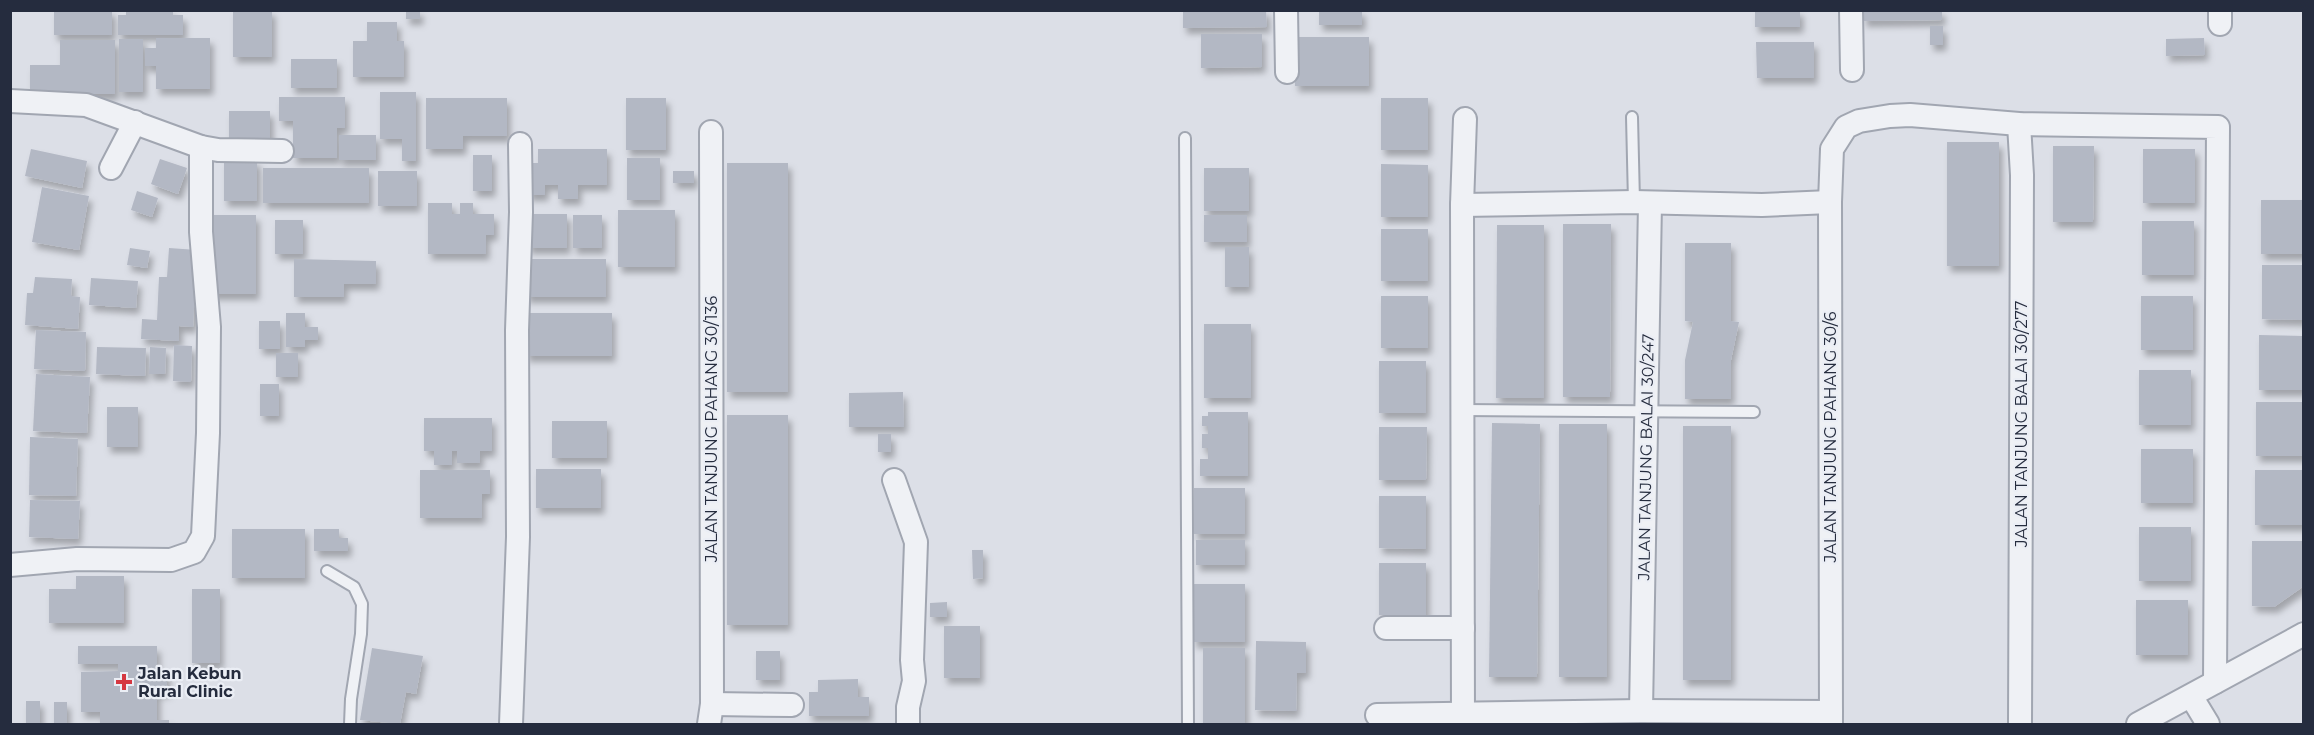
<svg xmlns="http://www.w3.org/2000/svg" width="2314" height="735" viewBox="0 0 2314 735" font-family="Montserrat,sans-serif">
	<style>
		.building { fill: #b3b8c4; filter: url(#shadow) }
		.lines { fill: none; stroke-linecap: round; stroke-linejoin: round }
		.service-casing { stroke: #a1a6b1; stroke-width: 14 }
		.minor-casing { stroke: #a1a6b1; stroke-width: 26 }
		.service { stroke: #eff1f5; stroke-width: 10 }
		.minor { stroke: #eff1f5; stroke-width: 22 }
		.poi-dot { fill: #d53841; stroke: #ebeef5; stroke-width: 2 }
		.labels { text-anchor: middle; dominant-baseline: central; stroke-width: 4.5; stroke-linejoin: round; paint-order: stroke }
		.street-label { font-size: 16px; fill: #252c3e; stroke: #ebeef5 }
		.poi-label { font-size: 16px; font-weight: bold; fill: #252c3e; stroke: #ebeef5; text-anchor: start }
	</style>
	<defs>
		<filter id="shadow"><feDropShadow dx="3.5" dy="6" stdDeviation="3" flood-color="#0004"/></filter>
	</defs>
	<rect width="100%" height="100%" fill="#dcdfe7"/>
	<g class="building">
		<rect x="54" y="10" width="58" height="25"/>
		<path d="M126,10H173V15H183V35H118V15H126Z"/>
		<rect x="233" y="10" width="39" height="47"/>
		<rect x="406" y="10" width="14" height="9"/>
		<path d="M1183,10H1266L1267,27L1183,28Z"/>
		<rect x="1319" y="10" width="43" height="15"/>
		<rect x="1755" y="10" width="45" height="17"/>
		<path d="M1863,10H1942V20L1863,21Z"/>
		<path d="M367,22H397V41H404V77H353V41H367Z"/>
		<rect x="1930" y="26" width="13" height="19"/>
		<path d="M1201,34H1262V67L1201,68Z"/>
		<rect x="1295" y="37" width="74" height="49"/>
		<path d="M156,38H210V89H156V66H145V48H156Z"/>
		<path d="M2204,38L2205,55L2166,56V39Z"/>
		<rect x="119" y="39" width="24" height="53"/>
		<path d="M60,40H115V94H30V65H60Z"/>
		<path d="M1756,42H1814V78H1757Z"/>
		<rect x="291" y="59" width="46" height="29"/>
		<path d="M380,92H416V161H402V139H380Z"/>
		<path d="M279,97H345V128H337V158H293V121H279Z"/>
		<path d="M426,98H507V136H463V149H426Z"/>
		<rect x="626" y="98" width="40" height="52"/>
		<rect x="1381" y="98" width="47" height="52"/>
		<rect x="229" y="111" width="41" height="31"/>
		<rect x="339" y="135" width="37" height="25"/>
		<rect x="1947" y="142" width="52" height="124"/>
		<path d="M2053,146H2094L2093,222H2053Z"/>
		<path d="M31,149L87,161L82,188L25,176Z"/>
		<path d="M538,149H607V185H578V199H558V185H545V195H527V163H538Z"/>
		<rect x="2143" y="149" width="52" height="54"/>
		<rect x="473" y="155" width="19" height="36"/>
		<rect x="627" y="158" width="33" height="42"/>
		<path d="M160,159L187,168L178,194L151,184Z"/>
		<rect x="224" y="160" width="33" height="41"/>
		<rect x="727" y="163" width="61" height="229"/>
		<path d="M1381,164L1428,165V217H1381Z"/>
		<rect x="263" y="168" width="106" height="35"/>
		<rect x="1204" y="168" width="45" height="43"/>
		<rect x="378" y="171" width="39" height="35"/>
		<rect x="673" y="171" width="21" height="12"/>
		<path d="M42,187L89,196L79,250L32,242Z"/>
		<path d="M137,191L158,198L152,217L131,210Z"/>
		<rect x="2261" y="200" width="43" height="54"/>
		<path d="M428,203H452V214H460V203H473V214H494V235H486V254H428Z"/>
		<rect x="618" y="210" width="57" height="57"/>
		<rect x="527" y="214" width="40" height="34"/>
		<rect x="208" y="215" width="48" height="79"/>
		<rect x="573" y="215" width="29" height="33"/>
		<rect x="1204" y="215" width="43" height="27"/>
		<rect x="275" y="220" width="28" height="34"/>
		<rect x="2142" y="221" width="52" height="54"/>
		<path d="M1563,224H1611L1610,397H1563Z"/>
		<path d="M1497,225H1544V398H1496Z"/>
		<rect x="1381" y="229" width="47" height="52"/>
		<path d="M1685,243H1731V321L1739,322L1731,360V399H1685V360L1693,322L1685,321Z"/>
		<rect x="1225" y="247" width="24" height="40"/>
		<path d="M130,248L150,251L147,268L127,265Z"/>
		<path d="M169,248L197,250L193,327L179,326V341L141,339L142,319L157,320L159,277H167Z"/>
		<path d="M294,259L376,261V284H344V297H294Z"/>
		<rect x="525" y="259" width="81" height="38"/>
		<path d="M2262,265H2304V320L2262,319Z"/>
		<path d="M35,277L72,279L71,296L80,297L78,329L25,325L27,293H33Z"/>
		<path d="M91,278L138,281L136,308L89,305Z"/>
		<rect x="1381" y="296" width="47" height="52"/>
		<rect x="2141" y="296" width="52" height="54"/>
		<path d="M286,313H305V327H318V340H305V347H286Z"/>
		<rect x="525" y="313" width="87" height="43"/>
		<rect x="259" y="321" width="21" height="28"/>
		<rect x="1204" y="324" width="47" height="74"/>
		<path d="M36,330L86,332L85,371L34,369Z"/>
		<path d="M2259,335L2304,336V390H2259Z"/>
		<path d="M174,345L192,346L191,382L173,381Z"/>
		<path d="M97,347L146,348L145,376L96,374Z"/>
		<path d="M150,347L166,348L165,374H149Z"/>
		<rect x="276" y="353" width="22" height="24"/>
		<rect x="1379" y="361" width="47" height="52"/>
		<rect x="2139" y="370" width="52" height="55"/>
		<path d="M36,374L90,377L87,433L33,431Z"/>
		<rect x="260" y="384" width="19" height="32"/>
		<path d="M903,392L904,427H849V393Z"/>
		<rect x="2256" y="402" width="48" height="54"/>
		<rect x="107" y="407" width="31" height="40"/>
		<path d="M1208,412H1248V476H1200V459H1208V448H1202V434H1208V426H1202V416H1208Z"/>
		<rect x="727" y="415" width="61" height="210"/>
		<path d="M424,418H492V451H480V463H457V451H452V465H434V451H424Z"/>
		<rect x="552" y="421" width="55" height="37"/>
		<path d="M1492,423L1540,424L1537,677H1489Z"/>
		<rect x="1559" y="424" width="48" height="253"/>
		<rect x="1683" y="426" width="48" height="254"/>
		<path d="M1379,427H1427L1426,480H1379Z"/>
		<rect x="878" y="434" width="13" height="18"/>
		<path d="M30,437L78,439L76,496L29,495Z"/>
		<rect x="2141" y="449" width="52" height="54"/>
		<rect x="536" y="469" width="65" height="39"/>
		<path d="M420,470H490V494H482V518H420Z"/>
		<rect x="2255" y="470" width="49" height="55"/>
		<rect x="1194" y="488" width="51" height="46"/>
		<path d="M1379,496H1426V549L1379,548Z"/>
		<path d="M30,500L80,501L78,539L29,537Z"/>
		<rect x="2139" y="527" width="52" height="54"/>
		<rect x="232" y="529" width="73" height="49"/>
		<path d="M314,529H339V538H348V551H314Z"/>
		<rect x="1196" y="540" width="49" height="25"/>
		<path d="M2252,541H2304V586L2274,607L2252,606Z"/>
		<path d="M972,550H983V578L973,579Z"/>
		<rect x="1379" y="563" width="47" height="52"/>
		<path d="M76,576H124V623H49V589H76Z"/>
		<rect x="1193" y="584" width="52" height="58"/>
		<rect x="192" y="589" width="28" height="74"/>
		<rect x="2136" y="600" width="52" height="55"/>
		<path d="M947,602V617H930V603Z"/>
		<rect x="944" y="626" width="36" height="52"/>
		<path d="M1256,641L1306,642V673H1297L1296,711L1255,710Z"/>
		<path d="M78,646H157V670H167V692H157V720H169V724H100V712H81V672L118,671V664H78Z"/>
		<path d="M372,648L423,656L416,694L406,692L400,724L360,720Z"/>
		<rect x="1203" y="648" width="42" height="76"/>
		<rect x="756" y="651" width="24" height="29"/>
		<path d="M858,679V697H869V716H809V692H818V680Z"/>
		<rect x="26" y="701" width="14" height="23"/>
		<rect x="54" y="702" width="13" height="22"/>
	</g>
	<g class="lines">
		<g class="service-casing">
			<g id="service">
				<path d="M1632,117L1634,202"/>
				<path d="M1185,138L1188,724"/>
				<path d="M1463,410L1754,412"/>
				<path d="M327,571L354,587L362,604L361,634L351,699L350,724"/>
			</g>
		</g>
		<g class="minor-casing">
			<g id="minor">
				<path d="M1286,10L1287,72"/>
				<path d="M1851,10L1852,70"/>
				<path d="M2220,10V24"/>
				<path d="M10,101L86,105L201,147L218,150L282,151"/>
				<path d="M2019,124L2022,175L2020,724"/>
				<path d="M111,168L135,122"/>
				<path d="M1462,205L1634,202L1762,205L1830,202"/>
				<path d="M894,480L916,542L912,660L914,681L908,707V724"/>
				<path d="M10,565L77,559L171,560L194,552L203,536L208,433L209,327L201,232V147"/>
				<path d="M1386,628H1463"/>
				<path d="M2191,696L2208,724"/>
				<path d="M712,704L792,705"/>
				<path d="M1641,711L1650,203"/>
				<path d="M1377,715L1641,711L1831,712"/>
				<path d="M511,724L518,537L517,330L521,212L520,144"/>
				<path d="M709,724L712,704L711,132"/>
				<path d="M1463,724L1462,205L1465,119"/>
				<path d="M1831,724L1830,202L1832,149L1846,127L1859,121L1890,116L1910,115L2019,124L2218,127L2215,682"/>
				<path d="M2138,724L2304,634"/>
			</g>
		</g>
		<use href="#service" class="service"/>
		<use href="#minor" class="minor"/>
	</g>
	<path class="poi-dot" d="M121 673h6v6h6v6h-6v6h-6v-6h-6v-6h6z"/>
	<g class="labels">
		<g class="street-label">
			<text transform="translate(2021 424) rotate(-90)">JALAN TANJUNG BALAI 30/277</text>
			<text transform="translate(711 429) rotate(-90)">JALAN TANJUNG PAHANG 30/136</text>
			<text transform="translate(1830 437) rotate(-90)">JALAN TANJUNG PAHANG 30/6</text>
			<text transform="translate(1646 457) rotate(-89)">JALAN TANJUNG BALAI 30/247</text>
		</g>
		<g class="poi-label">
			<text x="138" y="673">Jalan Kebun<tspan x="138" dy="18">Rural Clinic</tspan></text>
		</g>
	</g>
	<rect width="2314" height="735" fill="none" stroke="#252c3e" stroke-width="24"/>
</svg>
